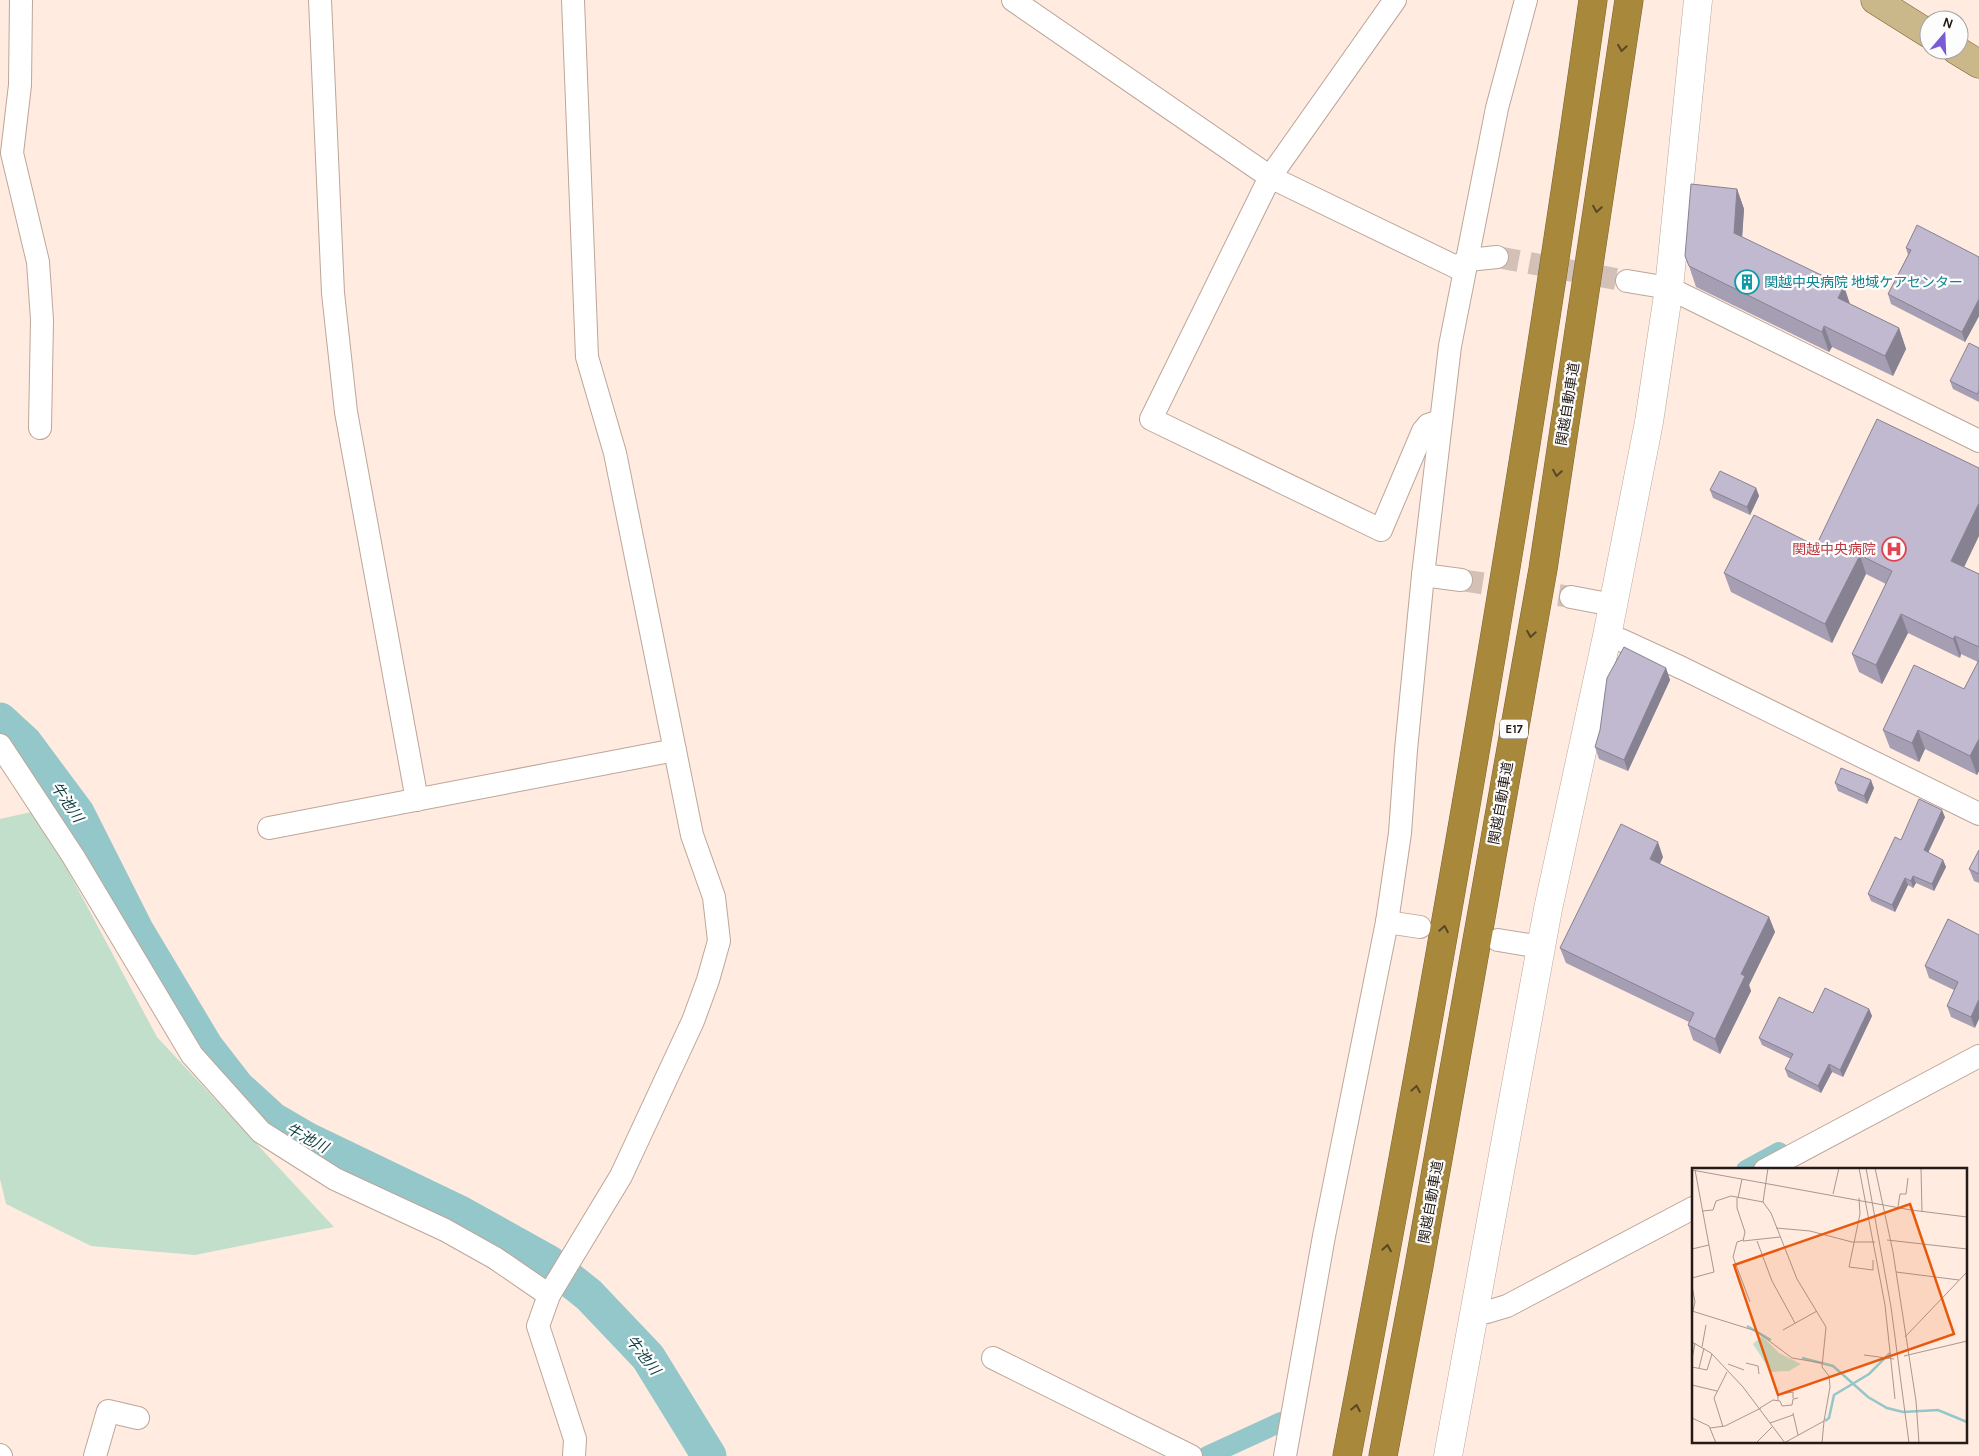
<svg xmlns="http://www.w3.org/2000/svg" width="1979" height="1456" viewBox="0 0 1979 1456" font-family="Karla,'Noto Sans JP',sans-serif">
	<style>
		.green { fill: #c2dfcb }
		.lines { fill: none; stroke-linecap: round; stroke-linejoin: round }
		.canal { stroke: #94c7c9; stroke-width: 20 }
		.river { stroke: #94c7c9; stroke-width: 35 }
		.minor-tunnel { stroke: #d3c1b8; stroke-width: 22; stroke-dasharray: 22 11; stroke-linecap: butt }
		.minor-casing { stroke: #bda699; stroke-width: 24 }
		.tertiary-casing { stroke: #bda699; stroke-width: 29 }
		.primary-casing { stroke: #7a622f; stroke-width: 29 }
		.motorway-casing { stroke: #7a622f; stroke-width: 29 }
		.minor { stroke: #fff; stroke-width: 22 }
		.tertiary { stroke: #fff; stroke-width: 28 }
		.primary { stroke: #cbb88a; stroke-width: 28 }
		.motorway { stroke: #a8893c; stroke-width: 28 }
		.wall { fill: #a69fb3 }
		.shaded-wall { fill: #878292 }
		.building { fill: #c1b9d0; stroke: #878292 }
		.oneway { stroke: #594725 }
		.labels { text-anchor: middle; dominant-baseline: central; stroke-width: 4.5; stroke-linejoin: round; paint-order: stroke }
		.shield { fill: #fdfdfd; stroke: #655f5b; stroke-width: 1 }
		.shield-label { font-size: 12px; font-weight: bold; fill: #241b16 }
		.culture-label { font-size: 14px; fill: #0d838f; stroke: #fdfdfd; text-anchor: start }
		.street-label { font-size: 14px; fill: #241b16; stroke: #fdfdfd }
		.health-label { font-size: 14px; fill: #be3a42; stroke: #fdfdfd; text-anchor: end }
		.water-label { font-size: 15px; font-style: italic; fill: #0a3c3e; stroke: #fdfdfd }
		.inset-river { fill: none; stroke: #94c7c9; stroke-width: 2.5 }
		.inset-road { fill: none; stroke: #a7988f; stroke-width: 1 }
		.view { fill: #e8590c; fill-opacity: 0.15; stroke: #e8590c; stroke-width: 2.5 }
		.inset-edge { fill: none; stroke: #241b16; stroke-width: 2.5 }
	</style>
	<rect width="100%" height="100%" fill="#ffebe0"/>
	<path class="green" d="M36,811L157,1037L334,1227L195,1255L91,1246L6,1204L0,1179V819Z"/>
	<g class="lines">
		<g class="canal">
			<path d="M1746,1170L1779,1152"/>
			<path d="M1207,1456L1281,1422"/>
		</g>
		<path class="river" d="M0,720L25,743L77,813L136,930L206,1047L237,1087L272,1119L308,1140L460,1213L548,1262L589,1295L648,1357L709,1456"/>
		<g class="minor-tunnel">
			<path d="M1497,257L1627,281"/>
			<path d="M1461,580L1571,597"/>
		</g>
		<g class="minor-casing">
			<g id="minor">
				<path d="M21,0L20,85L12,153L38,262L42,320L40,428"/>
				<path d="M320,0L333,293L346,412L417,800"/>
				<path d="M573,0L587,357L615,453L692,835L714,897L719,941L708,980L693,1021L621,1176L549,1295L538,1326L575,1439L574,1456"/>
				<path d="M1013,0L1270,177L1456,267L1468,260L1497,257"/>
				<path d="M1395,0L1270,177L1151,419L1381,530L1423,431L1428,425L1440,421"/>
				<path d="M1627,281L1669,288L1979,441"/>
				<path d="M1423,575L1461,580"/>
				<path d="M1571,597L1613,605"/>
				<path d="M1607,636L1621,640L1682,668L1979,814"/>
				<path d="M0,745L73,856L192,1055L261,1132L335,1179L445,1230L495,1258L549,1295"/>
				<path d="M269,828L675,750"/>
				<path d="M1387,922L1420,927"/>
				<path d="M1498,940L1541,947"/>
				<path d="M1765,1170L1979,1056"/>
				<path d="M1474,1312H1487L1507,1306L1693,1208"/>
				<path d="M993,1358L1191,1456"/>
				<path d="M0,1455L1,1456"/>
				<path d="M95,1456L108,1411L138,1418"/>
				<path d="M1285,1456L1324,1236L1387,922L1400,833L1406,750L1423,575L1450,346L1497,108L1526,0"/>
			</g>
		</g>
		<g class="tertiary-casing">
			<path id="tertiary" d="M1448,1456L1548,909L1607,636L1649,422L1669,288L1698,0"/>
		</g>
		<g class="primary-casing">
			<g id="primary">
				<path d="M1875,0L1929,34"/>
				<path d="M1956,50L1979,64"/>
			</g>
		</g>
		<g class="motorway-casing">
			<g id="motorway">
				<path d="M1347,1456C1440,973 1524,487 1593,0"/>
				<path d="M1383,1456L1419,1266L1543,569L1629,0"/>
			</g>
		</g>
		<use href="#minor" class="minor"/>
		<use href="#tertiary" class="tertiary"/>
		<use href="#primary" class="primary"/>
		<use href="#motorway" class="motorway"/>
	</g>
	<g class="wall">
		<path d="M1737,189L1744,209L1742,238L1850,304L1899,328L1906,349L1893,376L1832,347L1829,352L1696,287L1689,266Z"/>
		<path d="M1906,248L1979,257V316L1965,342L1891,304L1888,294L1908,255Z"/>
		<path d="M1979,348V402L1953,389L1950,381Z"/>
		<path d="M1756,488L1759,496L1750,515L1713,498L1710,490Z"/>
		<path d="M1816,546L1964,567L1979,574V771L1977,775L1925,749L1919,762L1890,748L1883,730L1964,689L1978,662L1961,654L1960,658L1908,633L1882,684L1859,672L1852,654L1886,584L1866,574L1832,643L1731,592L1724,573Z"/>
		<path d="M1666,668L1670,680L1628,771L1599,759L1595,747Z"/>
		<path d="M1835,783L1874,788L1867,804L1838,791Z"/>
		<path d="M1945,817L1928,853L1943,860L1946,867L1934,891L1916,883L1913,888L1908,885L1895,912L1871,901L1868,894L1901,840Z"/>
		<path d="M1979,850V883L1974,881L1969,869Z"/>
		<path d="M1663,857L1660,864L1769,917L1775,932L1749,985L1751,991L1720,1054L1693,1040L1688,1025L1689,1022L1566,963L1560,948Z"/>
		<path d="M1948,919L1975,1028L1951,1017L1947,1006L1954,990L1929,978L1925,966Z"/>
		<path d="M1869,1009L1872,1016L1843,1077L1832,1072L1821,1093L1788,1077L1785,1069L1791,1059L1762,1045L1759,1038L1813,1013Z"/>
	</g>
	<g class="shaded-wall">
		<path d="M1737,189L1744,209L1741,254L1734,233Z"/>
		<path d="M1844,286L1851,307L1838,298Z"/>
		<path d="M1979,299V316L1965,342L1962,332Z"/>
		<path d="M1824,326L1832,347L1829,352L1822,332Z"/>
		<path d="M1899,328L1906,349L1893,376L1885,356Z"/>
		<path d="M1756,488L1759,496L1750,515L1747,507Z"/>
		<path d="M1979,503V536L1958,580L1951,561Z"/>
		<path d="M1860,555L1866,574L1832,643L1825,624Z"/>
		<path d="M1901,614L1908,633L1882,684L1876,665Z"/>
		<path d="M1955,636L1961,654L1960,658L1953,639Z"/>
		<path d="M1666,668L1670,680L1628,771L1624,760Z"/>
		<path d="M1918,730L1925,749L1919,762L1912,743Z"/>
		<path d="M1979,739V771L1977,775L1970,756Z"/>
		<path d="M1871,780L1874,788L1867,804L1864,796Z"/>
		<path d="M1942,810L1945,817L1926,857L1924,850Z"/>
		<path d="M1658,842L1663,857L1655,874L1650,859Z"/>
		<path d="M1943,860L1946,867L1934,891L1932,884Z"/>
		<path d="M1913,876L1916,883L1913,888L1911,881Z"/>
		<path d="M1905,878L1908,885L1895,912L1892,905Z"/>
		<path d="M1769,917L1775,932L1749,985L1751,991L1720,1054L1715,1039L1741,974Z"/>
		<path d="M1979,999V1019L1975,1028L1971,1017Z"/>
		<path d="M1869,1009L1872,1016L1843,1077L1840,1070Z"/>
		<path d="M1829,1064L1832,1072L1821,1093L1818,1086Z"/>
	</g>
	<g class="building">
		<path d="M1691,184L1737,189L1734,233L1844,286L1838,298L1899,328L1885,356L1824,326L1822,332L1689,266L1685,256Z"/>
		<path d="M1917,225L1979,257V299L1962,332L1888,294L1911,250L1906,248Z"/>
		<path d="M1969,343L1979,348V391L1977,394L1950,381Z"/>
		<path d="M1877,419L1979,468V503L1951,561L1979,574V647L1955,636L1953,639L1901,614L1876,665L1852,654L1892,571L1860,555L1825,624L1724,573L1754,515L1816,546Z"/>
		<path d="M1720,471L1756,488L1747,507L1710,490Z"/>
		<path d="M1624,647L1666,668L1624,760L1595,747L1600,730L1607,678Z"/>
		<path d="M1979,660V739L1970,756L1918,730L1912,743L1883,730L1914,665L1964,689Z"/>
		<path d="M1841,768L1871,780L1864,796L1835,783Z"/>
		<path d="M1919,799L1942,810L1924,850L1943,860L1932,884L1913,876L1911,881L1905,878L1892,905L1868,894L1895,837L1901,840Z"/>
		<path d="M1621,824L1658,842L1650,859L1769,917L1741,974L1745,976L1715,1039L1688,1025L1694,1013L1560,948Z"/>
		<path d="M1979,850V874L1969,869Z"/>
		<path d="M1948,919L1979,935V999L1971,1017L1947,1006L1958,982L1925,966Z"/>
		<path d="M1825,988L1869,1009L1840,1070L1829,1064L1818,1086L1785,1069L1793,1054L1759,1038L1779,997L1813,1013Z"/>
	</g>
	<defs><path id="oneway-chevron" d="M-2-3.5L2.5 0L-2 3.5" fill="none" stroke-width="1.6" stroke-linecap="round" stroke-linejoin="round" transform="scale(1.25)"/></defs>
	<g class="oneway">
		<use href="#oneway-chevron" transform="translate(1622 48) rotate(99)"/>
		<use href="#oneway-chevron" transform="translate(1597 209) rotate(99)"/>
		<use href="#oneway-chevron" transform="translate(1557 473) rotate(99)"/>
		<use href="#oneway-chevron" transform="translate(1531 634) rotate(100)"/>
		<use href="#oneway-chevron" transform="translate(1444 929) rotate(-80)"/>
		<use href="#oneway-chevron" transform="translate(1416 1089) rotate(-80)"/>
		<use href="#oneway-chevron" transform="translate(1387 1248) rotate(-80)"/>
		<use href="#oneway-chevron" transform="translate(1356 1408) rotate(-79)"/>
	</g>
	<defs>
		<g id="building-ring" transform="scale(1.25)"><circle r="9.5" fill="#fdfdfd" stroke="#0f9aa8" stroke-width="1.5"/><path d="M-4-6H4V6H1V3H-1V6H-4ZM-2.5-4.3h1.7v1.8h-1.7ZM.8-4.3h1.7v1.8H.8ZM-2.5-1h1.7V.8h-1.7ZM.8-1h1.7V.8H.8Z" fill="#0f9aa8"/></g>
		<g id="hospital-ring" transform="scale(1.25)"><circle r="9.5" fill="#fdfdfd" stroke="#e0444e" stroke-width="1.5"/><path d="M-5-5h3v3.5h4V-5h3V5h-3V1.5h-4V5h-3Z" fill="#e0444e"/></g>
	</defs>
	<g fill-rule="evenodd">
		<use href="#building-ring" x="1747" y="282"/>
		<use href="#hospital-ring" x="1894" y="549"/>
	</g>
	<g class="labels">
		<rect class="shield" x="1500" y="719.5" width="28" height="19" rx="4"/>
		<g class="shield-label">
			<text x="1514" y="729">E17</text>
		</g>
		<g class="culture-label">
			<text x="1764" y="282">関越中央病院 地域ケアセンター</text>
		</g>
		<g class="street-label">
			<text transform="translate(1568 404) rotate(-81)">関越自動車道</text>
			<text transform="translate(1501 803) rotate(-80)">関越自動車道</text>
			<text transform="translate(1431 1202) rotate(-80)">関越自動車道</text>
		</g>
		<g class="health-label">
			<text x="1876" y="549">関越中央病院</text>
		</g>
		<g class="water-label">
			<text transform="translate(67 802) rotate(56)">牛池川</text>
			<text transform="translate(307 1138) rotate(28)">牛池川</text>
			<text transform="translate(643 1355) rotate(52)">牛池川</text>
		</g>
	</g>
	<g transform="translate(1692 1168)">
		<rect width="275" height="275" fill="#ffebe0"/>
		<path d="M70,168L87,185L109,196L97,203L79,204L61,176Z" fill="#c2dfcb"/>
		<path class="inset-river" d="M55,158L79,172M110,190L141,198L176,229L195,240L211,244L246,242L275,254M133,253L137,250L142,227L177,206L198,185"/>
		<path class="inset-road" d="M76,0L71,34L79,45L105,111L134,159L130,199L137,208L138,219L132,253L92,275M167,0L193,137L203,231M174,0L199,139L217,275M183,0L201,84L224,233L227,275M229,0L230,44M0,2L219,42L275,49M141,26L147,0M45,30V40L53,64L51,73L88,69M46,30L50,11M167,30L168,46L157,99L181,102V92M206,39L208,26H214L216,10M10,43L21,42L24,33L39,28L71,34M84,60L118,63L160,74H183M51,72L45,74L41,89L58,134M195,72L275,81M65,73L80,113L103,155M0,81L17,77M204,104L267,112M0,110L22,104L3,2M0,118L3,134L0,147M0,143L64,163L100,190L130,195M91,162L125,143M213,169L275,104M0,174L19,185L51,219L93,275M10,179L14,157M172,187L202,191M212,188L275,173M0,191L3,175M54,195L66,198L67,206M36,196L52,202M0,199L15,202L20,186M7,200L12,180M0,217L25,223M86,232V227L101,224V230M68,240L81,232L88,233L90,238L100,237L101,231L106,230M101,245L106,267M0,250L17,258L24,275M78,255L101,247M31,259L22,230L35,204M18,260L33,258L69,240M64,275L80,259M130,275L132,253"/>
		<path class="view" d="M218,36L262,166L86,227L42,97Z"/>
		<rect width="275" height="275" class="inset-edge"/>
	</g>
	<g transform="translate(1944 35) rotate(19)"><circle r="24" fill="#fdfdfd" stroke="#a6a3a1"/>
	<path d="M0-4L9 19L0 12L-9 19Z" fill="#795bd5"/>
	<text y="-8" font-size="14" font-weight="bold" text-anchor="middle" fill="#241b16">N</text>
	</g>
</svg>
